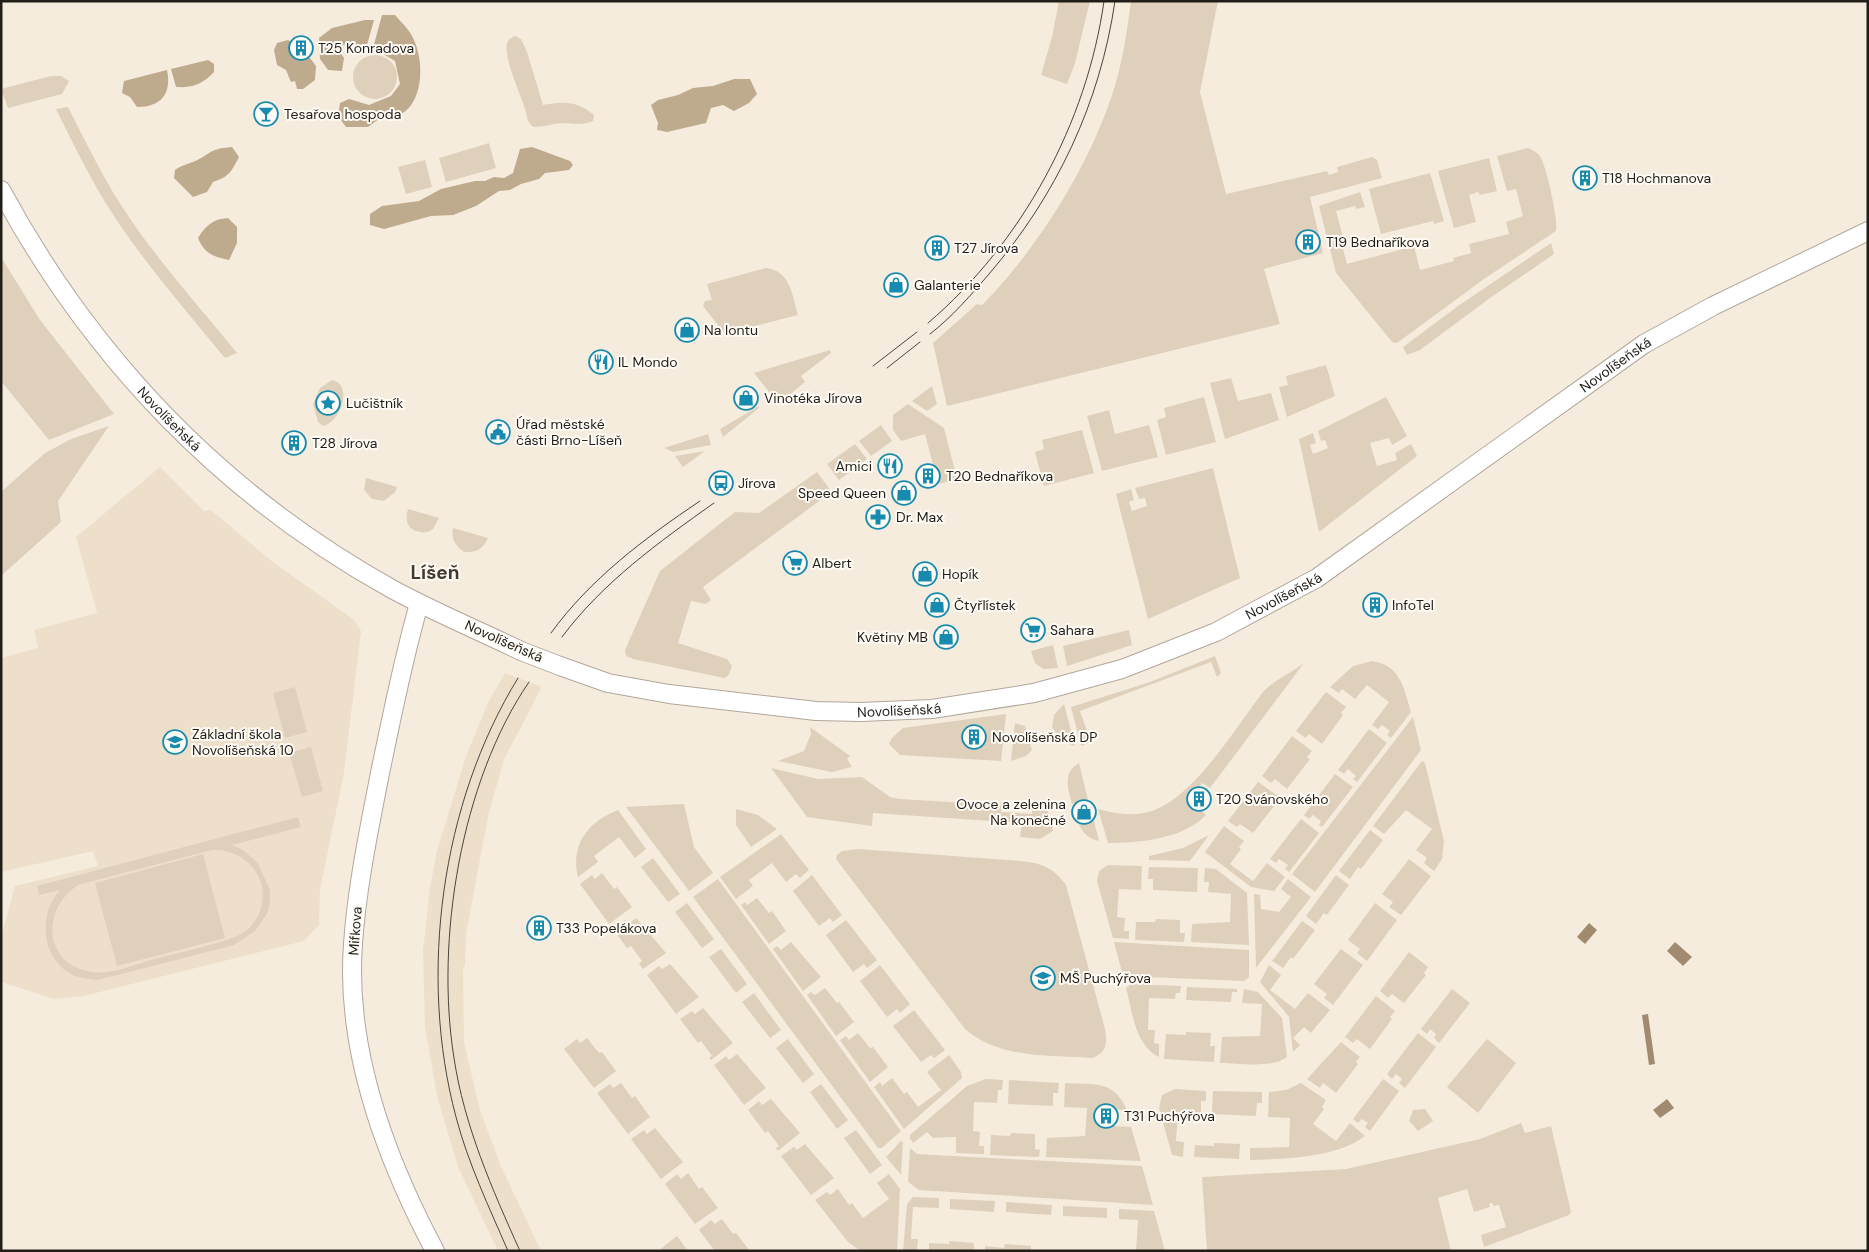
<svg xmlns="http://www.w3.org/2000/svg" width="1869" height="1252" viewBox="0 0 1869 1252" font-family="'DM Sans',sans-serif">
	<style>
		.built { fill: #eedfcb }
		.green { fill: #dfd0bc; fill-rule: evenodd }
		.forest { fill: #beaa8d }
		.water { fill: #a08b70 }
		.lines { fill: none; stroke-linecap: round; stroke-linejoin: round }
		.minor-casing { stroke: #b1a79a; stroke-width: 20 }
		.minor { stroke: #fff; stroke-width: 18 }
		.tram { stroke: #4a453f; stroke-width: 1 }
		.minor-bridge-casing { stroke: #b1a79a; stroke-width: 20; stroke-linecap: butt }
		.minor-bridge { stroke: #fff; stroke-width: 18 }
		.labels { text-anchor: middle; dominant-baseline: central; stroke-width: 4; stroke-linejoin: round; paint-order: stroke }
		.poi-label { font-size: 14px; fill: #211e19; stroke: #fefaf4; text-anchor: start }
		.street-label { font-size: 14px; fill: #211e19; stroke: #fefaf4 }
		.district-label { font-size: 19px; font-weight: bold; fill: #423a2f; stroke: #fefaf4 }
	</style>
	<rect width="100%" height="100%" fill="#f6ecde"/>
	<g class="built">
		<path d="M160,467L204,511L211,510L273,562L354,620L361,631L344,773L320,890L319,925L304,941L84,996L54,999L1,982V938L15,886L98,866L93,851L1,872V658L38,648L34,630L97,613L76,537Z"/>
		<path d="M505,673L542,687L504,759L488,817L466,934L465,966L463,967L464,1042L480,1110L501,1166L541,1251H498L458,1167L437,1096L425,1027L423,951L430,887L437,851L466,756L489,701Z"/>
	</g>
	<g class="green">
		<path d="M1059,1H1090L1075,63L1067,84L1041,75L1052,37Z"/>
		<path d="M1131,1H1218L1200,92L1226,194L1327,171L1329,175L1338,172L1337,167L1372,157L1377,160L1382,178L1310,197L1323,253L1264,269L1280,324L947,406L933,343L977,304L982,305C1037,249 1087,170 1112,95C1122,66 1127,32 1131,1Z"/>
		<path d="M515,36L521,39L527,52L543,105C564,101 578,101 594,115L593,121C581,126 574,123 561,123C552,124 543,127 533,127L528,121C525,100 503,62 507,43C508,39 512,38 515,36Z"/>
		<circle cx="375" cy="77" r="22"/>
		<path d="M51,76H61L69,81L62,94L8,108L1,89Z"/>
		<path d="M68,107C85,140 101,174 121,205C155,258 198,305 237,353L225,358C187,312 147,266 114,216C92,182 74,146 56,109Z"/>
		<path d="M489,143L496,168L446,182L439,158Z"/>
		<path d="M1528,148C1534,151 1538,152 1541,158C1547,170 1558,218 1556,231L1484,279L1397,343L1392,342L1336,273L1319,206L1360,192L1365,207L1356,209L1355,206L1336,211L1345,244L1342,245L1347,264L1414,246L1420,270L1454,261L1453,258L1471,253L1469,244L1509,234L1506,222L1523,216L1516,189L1507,191L1497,156Z"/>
		<path d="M1489,158L1497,191L1480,195L1478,192L1469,195L1476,222L1454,228L1438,171Z"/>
		<path d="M425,160L432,187L406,194L398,167Z"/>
		<path d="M1430,173L1444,221L1434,224L1433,221L1381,234L1369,189Z"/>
		<path d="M1551,243L1554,254L1490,298L1420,350L1407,355L1403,347L1458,306Z"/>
		<path d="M1,257L40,320L114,414L49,440L1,381Z"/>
		<path d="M766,268C791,271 792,295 798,315L725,334L703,306L705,301L712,300L707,284Z"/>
		<path d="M830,350L831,353L801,376L805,382L783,400L774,398L754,373Z"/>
		<path d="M1326,365L1335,396L1287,417L1279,387L1288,385L1286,376Z"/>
		<path d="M1231,378L1238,401L1271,393L1279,420L1225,439L1210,383Z"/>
		<path d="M332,380C354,385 340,423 323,426L318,422L313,404L320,388Z"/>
		<path d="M932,386L937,404L927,411L912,401Z"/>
		<path d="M1204,397L1216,442L1166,455L1157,420L1166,417L1164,408Z"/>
		<path d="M1386,397L1407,436L1392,445L1389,438L1370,443L1377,466L1397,460L1395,453L1411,444L1417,456L1319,532L1299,439L1313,433L1316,443L1310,445L1313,454L1328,448L1325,440L1321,441L1318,431Z"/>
		<path d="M908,404L944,428L957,479L938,484L925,434L901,441L893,430V415Z"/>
		<path d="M759,406V408L723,437L720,429Z"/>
		<path d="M1109,410L1115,434L1149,425L1158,457L1102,471L1087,416Z"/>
		<path d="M881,425L892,441L871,456L859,441Z"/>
		<path d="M109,426L58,501L61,522L1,576V492L45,453L71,439Z"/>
		<path d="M1082,430L1094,473L1044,486L1035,452L1044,449L1042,440Z"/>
		<path d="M708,434L711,445L673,452L664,448Z"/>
		<path d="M855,444L867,459L839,480L827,464Z"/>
		<path d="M705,451L683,467L675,456Z"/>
		<path d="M1213,468L1240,578L1148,619L1116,494L1131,489L1134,500L1129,502L1132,511L1147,506L1145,498L1139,499L1135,488Z"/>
		<path d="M817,472L831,491L830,493L703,587L711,600L706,604L691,601L678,643L727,659L732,666L728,676L724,678L633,659L626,656L625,650L660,571L735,512L759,513Z"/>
		<path d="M366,478L397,487L395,492L384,501L372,499L364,490Z"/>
		<path d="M408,509L439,518L433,529L428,532C412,534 403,525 408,509Z"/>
		<path d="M453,528L488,538C483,549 476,553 464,552C455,545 451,540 453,528Z"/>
		<path d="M1129,630L1132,645L1067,666L1063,646Z"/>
		<path d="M1053,645L1058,668L1043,669L1035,663L1031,651Z"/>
		<path d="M1215,656L1221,673L1217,677L1211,662L1080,711L1091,742L1081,746L1071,707L1150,682Z"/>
		<path d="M1372,661C1401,665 1404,689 1411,712L1391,738L1387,735L1390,731L1382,725L1378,729L1372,725L1389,702L1367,685L1355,699L1342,689L1339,693L1330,687L1353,666Z"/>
		<path d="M1304,663L1210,788L1202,783L1190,799L1206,815C1183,839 1140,843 1108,843L1098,809C1113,813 1128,816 1144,813C1190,805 1235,728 1263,692C1273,681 1292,672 1304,663Z"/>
		<path d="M295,687L307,732L285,738L273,693Z"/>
		<path d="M1326,692L1346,707L1341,713L1343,715L1322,744L1309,734L1306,738L1296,731Z"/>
		<path d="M1064,704L1065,708L1075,746L1061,741L1052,727L1054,715Z"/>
		<path d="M1006,714L1001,761L900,755L889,744L892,738L903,728Z"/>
		<path d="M1413,717L1421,750L1315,892L1292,874Z"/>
		<path d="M1015,723L1025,726L1032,750L1026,756L1011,761Z"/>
		<path d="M810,727L850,756L847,759L852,767L832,772L778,761L804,751L811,734Z"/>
		<path d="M1369,729L1387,743L1357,782L1353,779L1356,776L1348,769L1344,774L1338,770Z"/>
		<path d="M1292,736L1312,751L1307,757L1310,759L1287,789L1275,779L1271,783L1262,776Z"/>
		<path d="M311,747L323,791L302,797L289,753Z"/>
		<path d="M1422,761L1425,763L1444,841L1442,859L1434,871L1424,863L1427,858L1416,850L1432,829L1406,810L1384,834L1373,826Z"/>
		<path d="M1079,763L1088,800L1072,804C1068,788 1062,773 1079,763Z"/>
		<path d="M771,768L818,779L862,777L890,797L900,799L1002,805L1001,812L1032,814V807H1047L1053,831L1040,839L1020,837L1022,823L873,813L872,826L807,817Z"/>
		<path d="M1335,774L1353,787L1322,827L1319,825L1321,821L1313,815L1309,819L1304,815Z"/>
		<path d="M1258,782L1278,796L1273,803L1275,805L1253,833L1240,824L1237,827L1228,821Z"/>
		<path d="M684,804L694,847L713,873L689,891L626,807Z"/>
		<path d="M1090,805L1099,841C1083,838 1078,825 1074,810Z"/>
		<path d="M736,809L758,815L777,829L751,847L736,825Z"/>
		<path d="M618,810L646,849L635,858L619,837L594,856L598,862L578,877C570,844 589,821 618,810Z"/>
		<path d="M298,817L301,827L232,845L243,850L258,863L270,890V903L267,914L255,931L234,945L98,980C91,979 83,979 75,976C41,961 37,915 60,890L39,895L37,886ZM212,850C233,849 252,860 260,880C266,897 262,916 248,929C244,933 238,936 232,938C207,947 180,952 155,959C135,964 112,975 92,972C44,965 40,910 78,885Z"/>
		<path d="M1301,819L1319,833L1289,872L1285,869L1288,865L1279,859L1276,863L1270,859Z"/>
		<path d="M1224,826L1244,841L1239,847L1241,849L1230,864L1253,881L1267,863L1285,877L1274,891L1251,887L1205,852Z"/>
		<path d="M1370,830L1383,840L1361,869L1358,867L1350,879L1339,871Z"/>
		<path d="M781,834L809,870L800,878L796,874L786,882L772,863L749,880L753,886L736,899L720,877Z"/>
		<path d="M1209,835L1190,861L1149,860V856L1183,848Z"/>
		<path d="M858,849L1020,861C1041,863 1053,867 1066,885L1105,1029C1107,1043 1108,1052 1092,1058C1048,1055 1000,1059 965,1029L836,859L837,855L842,851Z"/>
		<path d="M203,854L225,938L117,966L95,883Z"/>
		<path d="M653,858L680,894L668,902L641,867Z"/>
		<path d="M1409,859L1431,876L1401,915L1389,907L1393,902L1382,894Z"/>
		<path d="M1108,865L1142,866L1141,890L1119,889L1117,917L1125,918L1124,931H1129V939L1113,938L1097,881L1099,871Z"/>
		<path d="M1149,867L1198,868L1197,892L1153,890V879H1148Z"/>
		<path d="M1205,868L1216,869L1247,893L1249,945L1191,942L1192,924L1230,922L1231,894L1208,892L1209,882H1204Z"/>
		<path d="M602,873L614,889L617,887L632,907L609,924L580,884L592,875L595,879Z"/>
		<path d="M812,875L842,915L833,922L830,918L819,926L793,891Z"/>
		<path d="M1336,875L1349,885L1327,915L1324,913L1316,924L1306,916Z"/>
		<path d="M718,879L901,1131L882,1148H878L693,897Z"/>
		<path d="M1288,879L1311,897L1256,968L1254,894L1260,895L1261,909L1279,912L1291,897L1281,889Z"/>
		<path d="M757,898L769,913L772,911L786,931L769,944L741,905L745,902L747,905Z"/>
		<path d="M687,903L714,939L702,948L675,912Z"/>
		<path d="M1375,903L1397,920L1367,961L1357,953L1360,949L1348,940Z"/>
		<path d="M636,918L666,953L643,969L639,964L642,961L631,946L627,948L613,929L625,920L628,924Z"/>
		<path d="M1156,919L1180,920V933H1185L1184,942L1135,940L1136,922H1155Z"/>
		<path d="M846,920L877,960L867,968L864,964L853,972L826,935Z"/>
		<path d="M1302,921L1315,930L1293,959L1291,957L1283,968L1272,961Z"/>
		<path d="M791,942L821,977L803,991L773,949L777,946L781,950Z"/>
		<path d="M1114,942L1249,950V977L1244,981L1123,976Z"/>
		<path d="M721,949L747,984L736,993L709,957Z"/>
		<path d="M1341,949L1363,965L1333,1005L1324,998L1327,994L1314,984Z"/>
		<path d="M1409,952L1428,967L1424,973L1426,975L1404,1003L1392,994L1388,998L1380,991Z"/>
		<path d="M670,964L699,997L676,1014L647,975L659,966L662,969Z"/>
		<path d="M880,965L910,1004L900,1013L897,1009L887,1017L860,981Z"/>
		<path d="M1269,965L1281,975L1270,990L1295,1009L1308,993L1330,1010L1311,1033L1304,1027L1293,1038L1300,1045L1293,1052L1289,1017L1260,982Z"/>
		<path d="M1131,984L1181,986L1180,993H1176L1175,999L1149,998L1148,1030H1155L1154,1043L1159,1044V1057C1135,1046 1132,1010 1126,988Z"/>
		<path d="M1187,987L1237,989V992H1232L1231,1002L1186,1000Z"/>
		<path d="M825,988L837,1003L839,1002L854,1022L836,1036L807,995L811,992L815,995Z"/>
		<path d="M1244,989L1258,992L1282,1018L1287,1057C1271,1069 1240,1063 1220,1063L1222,1037L1260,1036L1262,1004L1242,1003Z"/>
		<path d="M1452,989L1470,1003L1439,1043L1434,1038L1436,1034L1430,1029L1427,1034L1421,1029Z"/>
		<path d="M754,993L781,1030L770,1038L742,1002Z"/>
		<path d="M1376,996L1395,1011L1390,1017L1392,1019L1370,1049L1357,1039L1353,1043L1345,1037Z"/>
		<path d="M703,1008L733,1043L711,1060L709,1058L712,1056L701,1041L698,1043L680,1019L692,1011L695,1014Z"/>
		<path d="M914,1010L945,1050L934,1058L931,1055L921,1062L893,1026Z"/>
		<path d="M1186,1032L1211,1033L1210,1046H1215L1214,1062L1164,1059L1166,1034L1186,1035Z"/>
		<path d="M858,1033L870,1048L873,1047L888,1067L870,1082L840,1040L846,1036L849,1040Z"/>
		<path d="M1418,1033L1436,1047L1405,1088L1399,1083L1402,1079L1396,1074L1392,1079L1387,1074Z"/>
		<path d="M587,1038L599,1053L602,1052L616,1071L594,1088L564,1049L577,1039L580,1043Z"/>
		<path d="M788,1039L814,1074L803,1083L776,1048Z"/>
		<path d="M1487,1039L1516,1063L1478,1113L1447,1087Z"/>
		<path d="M1341,1042L1360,1057L1356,1062L1358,1064L1336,1093L1323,1083L1320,1088L1307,1079Z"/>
		<path d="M737,1054L766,1088L744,1105L714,1065L726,1056L729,1060Z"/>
		<path d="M949,1055L961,1072L962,1078L904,1129L874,1087L880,1082L882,1086L892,1078L904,1094L907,1092L918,1107L941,1090L927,1072Z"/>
		<path d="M986,1079L1003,1080L1002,1090H998L997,1103L974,1102L973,1131L980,1132L979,1146H984V1154L956,1153V1137L933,1138L927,1132L913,1143L910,1139V1135L967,1086Z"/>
		<path d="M1383,1079L1399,1091L1370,1131L1365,1127L1368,1123L1362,1119L1358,1123L1353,1119Z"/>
		<path d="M1009,1080L1059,1083L1058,1093H1053V1106L1008,1104Z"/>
		<path d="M621,1083L632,1098L635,1096L650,1117L628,1134L597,1093L610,1084L613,1088Z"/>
		<path d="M1065,1083C1095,1085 1113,1079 1127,1110L1100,1109L1099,1122L1112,1123L1111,1126L1131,1127L1141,1161L1046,1157L1047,1138L1085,1136L1087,1108L1064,1107Z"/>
		<path d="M1301,1083L1326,1100L1322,1107L1324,1109L1313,1124L1336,1141L1350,1123L1365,1136C1336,1158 1285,1159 1250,1160V1148L1289,1147L1290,1118L1268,1117L1269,1092L1286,1090Z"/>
		<path d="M821,1084L848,1120L837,1129L810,1092Z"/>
		<path d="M1175,1089L1206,1091V1101H1201V1113H1178L1176,1141L1184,1142L1183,1157L1172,1155L1159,1108L1162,1095Z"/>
		<path d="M1213,1091L1262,1092V1103H1257L1256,1116L1212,1114Z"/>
		<path d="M771,1099L800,1133L778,1151L776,1148L779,1146L768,1131L765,1133L748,1110L759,1101L762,1105Z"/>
		<path d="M1425,1109L1433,1121L1418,1131L1409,1121L1413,1110Z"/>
		<path d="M1521,1123L1525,1133L1551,1126L1571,1212L1569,1215L1484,1247L1481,1235L1506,1227L1499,1205L1494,1206L1492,1203L1489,1204L1490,1207L1474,1212L1467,1189L1438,1198L1451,1251H1207L1202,1177L1346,1169L1480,1139Z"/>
		<path d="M655,1128L683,1162L661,1179L631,1139L644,1130L647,1134Z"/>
		<path d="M856,1130L882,1165L870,1174L844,1138Z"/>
		<path d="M1011,1133L1035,1134V1149L1040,1150L1039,1157L990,1155L991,1135L1010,1136Z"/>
		<path d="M901,1141L903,1142L901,1175L886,1157Z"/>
		<path d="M1214,1143L1240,1144L1239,1159L1194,1157L1195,1145L1214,1146Z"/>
		<path d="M805,1144L834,1178L811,1195L781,1156L794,1147L797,1150Z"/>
		<path d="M910,1148L917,1154L1142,1166L1153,1205L919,1190L908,1182Z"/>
		<path d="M688,1173L699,1189L702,1187L718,1208L695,1224L665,1184L677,1174L681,1179Z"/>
		<path d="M889,1174L900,1189L897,1251H862L858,1249L848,1242L815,1200L827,1192L830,1195L838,1189L849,1205L852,1203L863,1218L889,1199L877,1183Z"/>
		<path d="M913,1197L939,1198V1208L913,1207L911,1239H918L917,1251H903L907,1204Z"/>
		<path d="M950,1199L995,1201L994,1212L950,1209Z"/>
		<path d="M1006,1202L1052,1205L1051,1215L1006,1212Z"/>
		<path d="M1063,1206L1107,1208V1218L1063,1216Z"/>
		<path d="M1119,1209L1154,1211L1165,1251H1136L1138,1220L1119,1219Z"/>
		<path d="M722,1219L733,1234L736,1233L750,1251H715L699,1230L711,1220L715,1224Z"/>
		<path d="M677,1236L688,1251H658Z"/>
		<path d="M949,1241L974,1243V1251H929V1243L949,1244Z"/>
		<path d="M1005,1244L1031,1246V1251H985V1246L1004,1248Z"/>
	</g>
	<g class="forest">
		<path d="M382,15H395C400,21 408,28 412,36C428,65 423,123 380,118L368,127H346L338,116L340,103L349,99L369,105L391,96L400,84L395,61L373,48Z"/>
		<path d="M365,20H374L367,45L359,52L348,43L337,48L344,58L342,71L328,70L320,59L319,38L332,28Z"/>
		<path d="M288,40L293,43L297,55L306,53L316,66L315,80L303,89H297L295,81L291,82L286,70L277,65L274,50L277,43Z"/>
		<path d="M208,60L214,64V72C203,84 192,88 176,87L171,69Z"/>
		<path d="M167,70C172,94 161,107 137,107L130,97L122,93L124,81Z"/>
		<path d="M734,79H750L757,94L749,103L734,111L723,105L711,108L706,123L667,132L657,130L658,123L651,105L658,100L678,95L693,88L713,86Z"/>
		<path d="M232,147L239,157C231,172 229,177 213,182L207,192L193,197L174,178L175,170C183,164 193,163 201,158C216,149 214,149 232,147Z"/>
		<path d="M532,147L570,161L573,165L569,170L545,173L539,179L521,184L510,190L499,191L476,206L453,215L431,216L384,229L370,225V214L382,206L419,201L441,189L475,181H485L494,177L504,178L513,173L520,149Z"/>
		<path d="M228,218L237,227V243L229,260C213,257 204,253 198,238C205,226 213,219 228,218Z"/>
	</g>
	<g class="water">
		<path d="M1589,923L1597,930L1585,944L1577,937Z"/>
		<path d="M1675,942L1692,957L1683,966L1667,951Z"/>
		<path d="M1648,1014L1655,1064L1649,1065L1642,1015Z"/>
		<path d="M1667,1099L1674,1108L1660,1118L1653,1110Z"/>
	</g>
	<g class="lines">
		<g class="minor-casing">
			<g id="minor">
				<path id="s1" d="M1,190C92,359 224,496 392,589C434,612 478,630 521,651"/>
				<path d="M419,604C403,659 392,716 380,773C369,830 357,886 353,944C345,1050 386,1159 435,1251"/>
				<path id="s2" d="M560,666L608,683L669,694L816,711L861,712L932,709L1034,693L1122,669L1216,632L1317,578L1644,344L1713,306L1868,231"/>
			</g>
		</g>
		<use href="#minor" class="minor"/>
		<g class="tram">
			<path d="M928,323C1022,243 1087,123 1104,1"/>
			<path d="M930,334C952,317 971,295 989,274C1056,196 1100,104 1115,1"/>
			<path d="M873,366L917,332"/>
			<path d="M887,368L920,342"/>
			<path d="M551,633C590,579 645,538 700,501"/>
			<path d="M562,637C602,583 659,542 714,503"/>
			<path d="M508,1251C489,1207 468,1163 456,1117C418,975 441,803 518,678"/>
			<path d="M520,1251C492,1189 464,1125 454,1058C435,940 461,781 529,682"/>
		</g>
		<g class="minor-bridge-casing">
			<path id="minor-bridge" d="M521,651L560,666"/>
		</g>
		<use href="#minor-bridge" class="minor-bridge"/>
	</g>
	<defs>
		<g id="building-ring" transform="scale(1.25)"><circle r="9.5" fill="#fefaf4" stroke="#178baf" stroke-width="1.5"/><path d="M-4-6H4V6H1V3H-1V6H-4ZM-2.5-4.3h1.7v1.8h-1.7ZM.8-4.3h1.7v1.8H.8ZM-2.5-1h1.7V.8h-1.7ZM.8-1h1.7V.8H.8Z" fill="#178baf"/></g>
		<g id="bar-ring" transform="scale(1.25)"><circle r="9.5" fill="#fefaf4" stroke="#178baf" stroke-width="1.5"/><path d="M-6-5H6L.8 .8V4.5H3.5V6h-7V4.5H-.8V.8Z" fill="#178baf"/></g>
		<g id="shop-ring" transform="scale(1.25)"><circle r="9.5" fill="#fefaf4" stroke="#178baf" stroke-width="1.5"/><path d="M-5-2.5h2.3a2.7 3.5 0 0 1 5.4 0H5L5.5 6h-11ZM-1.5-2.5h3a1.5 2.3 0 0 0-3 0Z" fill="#178baf"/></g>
		<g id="restaurant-ring" transform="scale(1.25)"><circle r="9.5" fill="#fefaf4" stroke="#178baf" stroke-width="1.5"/><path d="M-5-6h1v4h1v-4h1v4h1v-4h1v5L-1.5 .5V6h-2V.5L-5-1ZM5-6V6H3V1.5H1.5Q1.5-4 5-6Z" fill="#178baf"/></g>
		<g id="sight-ring" transform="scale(1.25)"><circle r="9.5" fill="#fefaf4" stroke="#178baf" stroke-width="1.5"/><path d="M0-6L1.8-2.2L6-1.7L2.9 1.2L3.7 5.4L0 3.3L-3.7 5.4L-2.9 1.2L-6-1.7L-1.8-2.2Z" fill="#178baf"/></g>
		<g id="civic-ring" transform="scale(1.25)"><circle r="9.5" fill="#fefaf4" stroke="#178baf" stroke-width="1.5"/><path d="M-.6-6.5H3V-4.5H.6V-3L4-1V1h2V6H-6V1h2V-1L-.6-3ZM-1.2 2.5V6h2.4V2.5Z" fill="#178baf"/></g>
		<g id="bus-ring" transform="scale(1.25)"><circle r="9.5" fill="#fefaf4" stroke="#178baf" stroke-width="1.5"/><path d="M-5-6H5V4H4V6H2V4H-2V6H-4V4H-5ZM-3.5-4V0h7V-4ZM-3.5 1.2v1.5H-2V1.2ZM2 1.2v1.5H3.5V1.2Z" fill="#178baf"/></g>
		<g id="pharmacy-ring" transform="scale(1.25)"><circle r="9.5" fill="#fefaf4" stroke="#178baf" stroke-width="1.5"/><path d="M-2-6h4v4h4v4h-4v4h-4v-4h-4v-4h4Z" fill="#178baf"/></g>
		<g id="supermarket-ring" transform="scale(1.25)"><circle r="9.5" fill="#fefaf4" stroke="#178baf" stroke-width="1.5"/><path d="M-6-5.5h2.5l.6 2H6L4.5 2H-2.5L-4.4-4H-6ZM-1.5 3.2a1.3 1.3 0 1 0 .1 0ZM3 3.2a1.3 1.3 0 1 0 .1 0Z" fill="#178baf"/></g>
		<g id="school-ring" transform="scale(1.25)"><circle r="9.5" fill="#fefaf4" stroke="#178baf" stroke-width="1.5"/><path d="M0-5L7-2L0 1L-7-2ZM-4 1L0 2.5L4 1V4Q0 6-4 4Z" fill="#178baf"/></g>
	</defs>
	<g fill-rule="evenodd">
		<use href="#building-ring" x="301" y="48"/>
		<use href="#bar-ring" x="266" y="114"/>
		<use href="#building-ring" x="1585" y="178"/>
		<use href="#building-ring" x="1308" y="242"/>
		<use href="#building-ring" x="937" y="248"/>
		<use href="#shop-ring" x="896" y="285"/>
		<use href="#shop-ring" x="687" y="330"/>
		<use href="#restaurant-ring" x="601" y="362"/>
		<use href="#shop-ring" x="746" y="398"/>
		<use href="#sight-ring" x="328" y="403"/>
		<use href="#civic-ring" x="498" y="432"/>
		<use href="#building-ring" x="294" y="443"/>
		<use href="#restaurant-ring" x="890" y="466"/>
		<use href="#building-ring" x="928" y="476"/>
		<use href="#bus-ring" x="721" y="483"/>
		<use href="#shop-ring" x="904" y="493"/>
		<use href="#pharmacy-ring" x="878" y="517"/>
		<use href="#supermarket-ring" x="795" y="563"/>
		<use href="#shop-ring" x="925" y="574"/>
		<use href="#shop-ring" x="937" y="605"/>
		<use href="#building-ring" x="1375" y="605"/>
		<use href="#supermarket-ring" x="1033" y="630"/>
		<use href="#shop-ring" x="946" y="637"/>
		<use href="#building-ring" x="974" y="737"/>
		<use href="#school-ring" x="175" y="742"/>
		<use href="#building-ring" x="1199" y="799"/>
		<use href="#shop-ring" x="1084" y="812"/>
		<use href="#building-ring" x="539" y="928"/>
		<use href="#school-ring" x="1043" y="978"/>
		<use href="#building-ring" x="1106" y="1116"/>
	</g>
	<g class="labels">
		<g class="poi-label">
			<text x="318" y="48">T25 Konradova</text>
			<text x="284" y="114">Tesařova hospoda</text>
			<text x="1602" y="178">T18 Hochmanova</text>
			<text x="1326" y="242">T19 Bednaříkova</text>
			<text x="954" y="248">T27 Jírova</text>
			<text x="914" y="285">Galanterie</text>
			<text x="704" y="330">Na lontu</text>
			<text x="618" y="362">IL Mondo</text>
			<text x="764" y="398">Vinotéka Jírova</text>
			<text x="346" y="403">Lučištník</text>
			<text x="516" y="424">Úřad městské<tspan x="516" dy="16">části Brno-Líšeň</tspan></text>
			<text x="312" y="443">T28 Jírova</text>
			<text x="872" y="466" text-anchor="end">Amici</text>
			<text x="946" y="476">T20 Bednaříkova</text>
			<text x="738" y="483">Jírova</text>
			<text x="886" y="493" text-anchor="end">Speed Queen</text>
			<text x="896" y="517">Dr. Max</text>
			<text x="812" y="563">Albert</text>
			<text x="942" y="574">Hopík</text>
			<text x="954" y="605">Čtyřlístek</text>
			<text x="1392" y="605">InfoTel</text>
			<text x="1050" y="630">Sahara</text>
			<text x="928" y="637" text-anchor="end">Květiny MB</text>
			<text x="192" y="734">Základní škola<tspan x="192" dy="16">Novolíšeňská 10</tspan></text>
			<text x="992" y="737">Novolíšeňská DP</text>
			<text x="1216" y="799">T20 Svánovského</text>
			<text x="1066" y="804" text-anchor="end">Ovoce a zelenina<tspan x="1066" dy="16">Na konečné</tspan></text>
			<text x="556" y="928">T33 Popelákova</text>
			<text x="1060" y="978">MŠ Puchýřova</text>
			<text x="1124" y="1116">T31 Puchýřova</text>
		</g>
		<g class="street-label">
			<text stroke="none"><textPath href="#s2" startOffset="1154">Novolíšeňská</textPath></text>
			<text stroke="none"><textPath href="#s1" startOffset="285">Novolíšeňská</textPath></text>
			<text stroke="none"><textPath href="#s2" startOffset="749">Novolíšeňská</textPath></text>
			<text transform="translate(504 641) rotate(24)">Novolíšeňská</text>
			<text stroke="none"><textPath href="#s2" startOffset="344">Novolíšeňská</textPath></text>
			<text transform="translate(355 931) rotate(-86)">Mifkova</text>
		</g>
		<g class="district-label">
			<text x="435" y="572">Líšeň</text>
		</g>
	</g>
	<rect width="1869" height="1252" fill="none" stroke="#211e19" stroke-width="5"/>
</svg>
